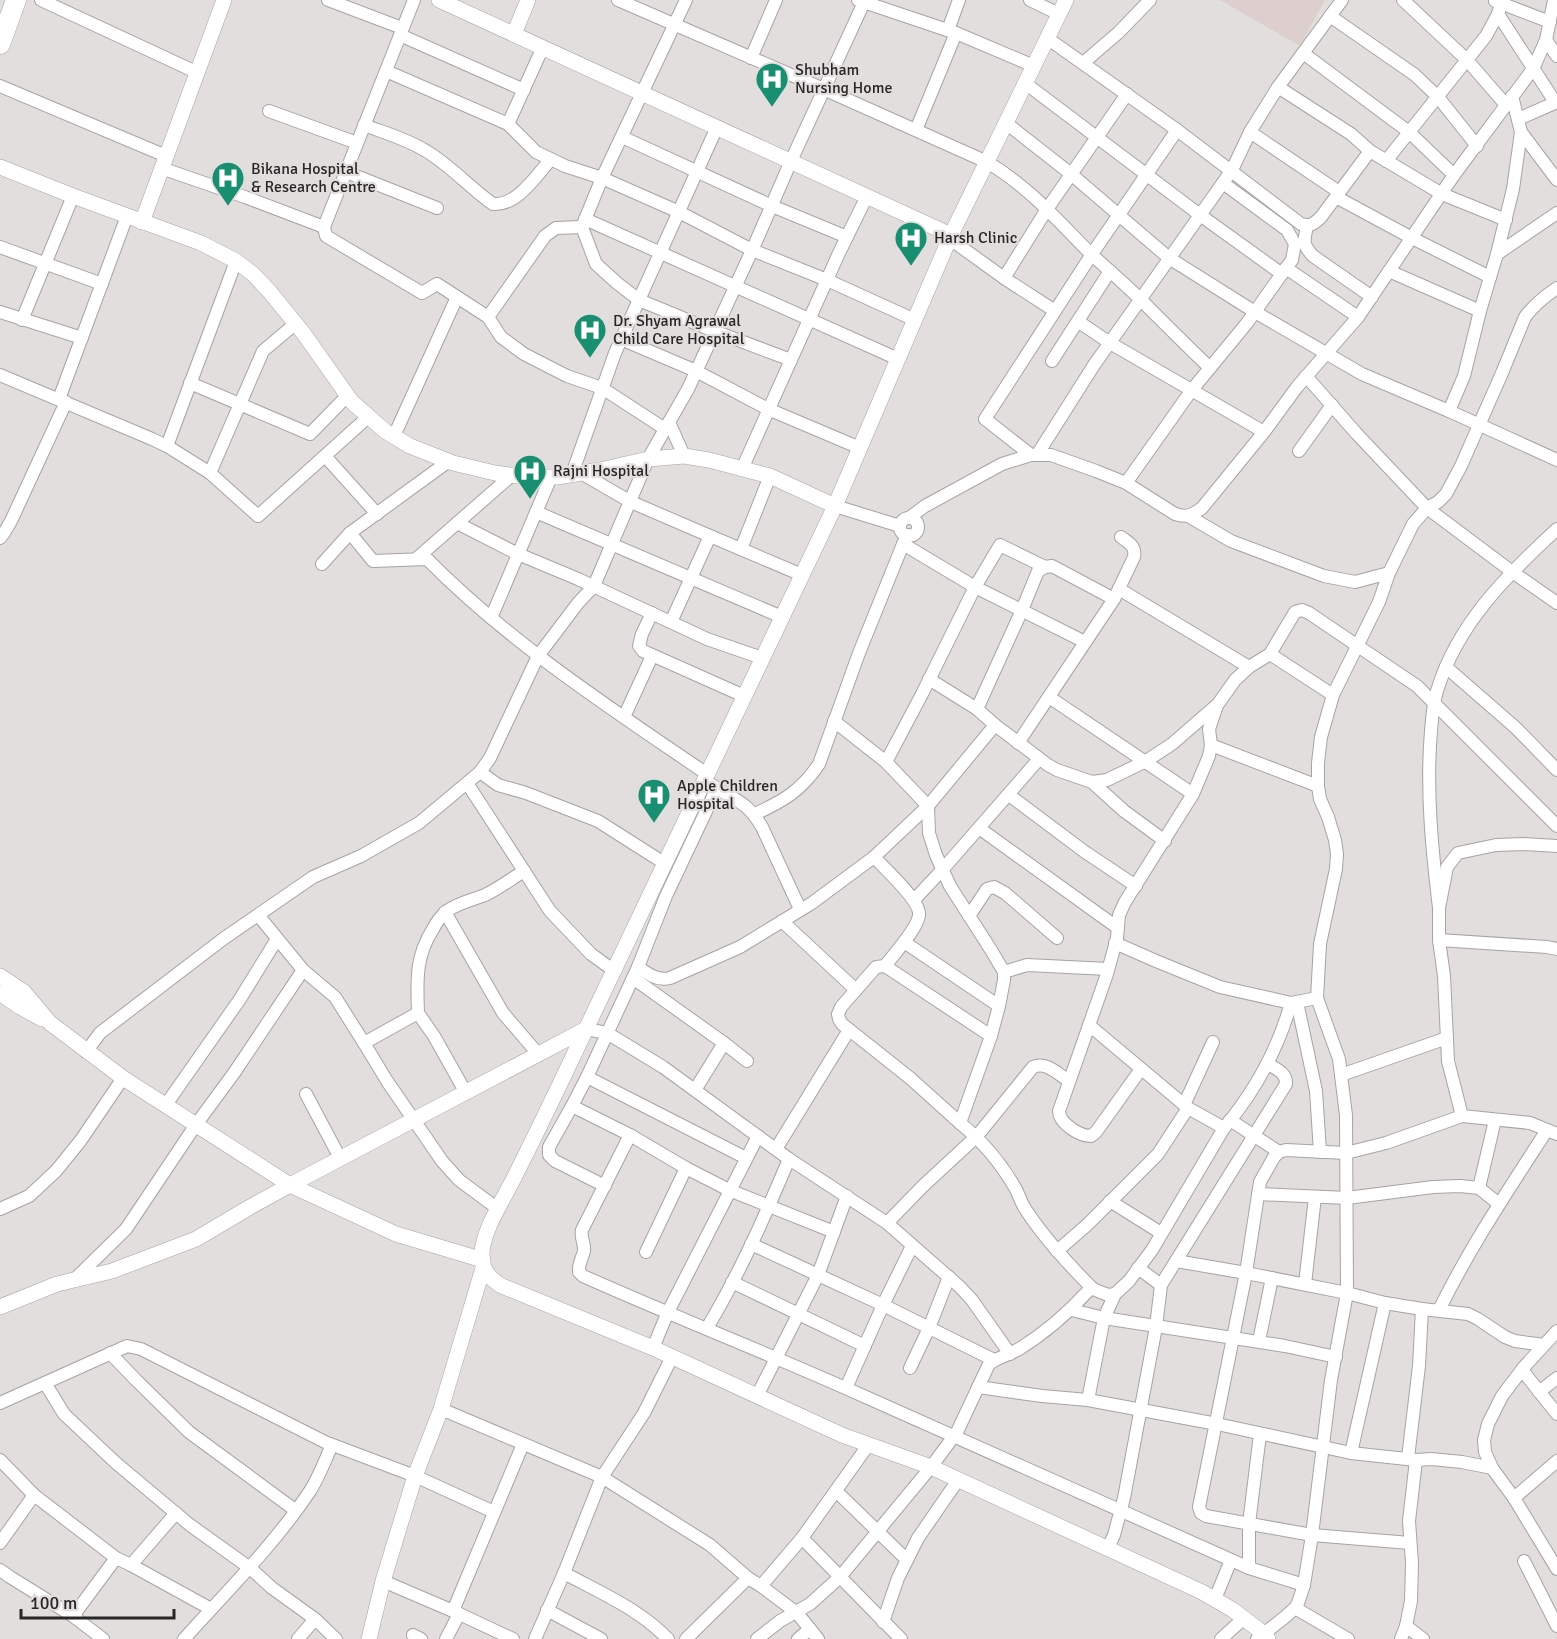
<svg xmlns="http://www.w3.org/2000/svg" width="1557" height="1639" viewBox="0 0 1557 1639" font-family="Signika,sans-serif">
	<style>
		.built { fill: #dccfce }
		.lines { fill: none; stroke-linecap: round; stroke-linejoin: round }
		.minor-casing { stroke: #a8a3a2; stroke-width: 14 }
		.tertiary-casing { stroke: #a8a3a2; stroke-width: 16 }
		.primary-casing { stroke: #a8a3a2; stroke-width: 21 }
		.minor { stroke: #fff; stroke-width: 12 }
		.tertiary { stroke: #fff; stroke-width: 15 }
		.primary { stroke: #fff; stroke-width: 20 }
		.labels { text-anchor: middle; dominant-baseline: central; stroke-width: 4.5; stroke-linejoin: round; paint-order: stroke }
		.poi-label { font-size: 16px; fill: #282626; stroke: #e3dede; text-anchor: start }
	</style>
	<rect width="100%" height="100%" fill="#e3dede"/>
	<path class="built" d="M1220,0H1325L1300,46Z"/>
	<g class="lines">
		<g class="minor-casing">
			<g id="minor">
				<path d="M41,0L196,72"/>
				<path d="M328,0L402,28"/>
				<path d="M618,0L819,87L987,162C1029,187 1056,219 1090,253C1107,269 1125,284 1141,300C1164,323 1187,346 1210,368"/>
				<path d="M686,0L602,178L582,227L596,264L617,283L639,300L714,331L791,360"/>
				<path d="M858,0L956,33"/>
				<path d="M1030,0L1059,14"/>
				<path d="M1403,0L1467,60L1506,105"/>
				<path d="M1495,1L1550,22"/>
				<path d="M1498,14L1555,102"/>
				<path d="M1330,16L1415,75L1438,97L1477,146"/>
				<path d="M948,30L959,0"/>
				<path d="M400,35L524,90"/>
				<path d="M1047,38L1177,130L1301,224C1310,227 1314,224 1321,217L1370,151"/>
				<path d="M1546,40L1557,56"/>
				<path d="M543,47L508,124L536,152L565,166L602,178L679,212L752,250L827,280L915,320"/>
				<path d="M1303,53L1409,132L1454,175"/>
				<path d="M751,58L776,0"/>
				<path d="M1083,63L1118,33L1150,0"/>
				<path d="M386,71L508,124"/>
				<path d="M1025,83L1200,215L1282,274"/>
				<path d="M0,86L166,156"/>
				<path d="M1278,87L1351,134L1370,151L1442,194L1506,220"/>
				<path d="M269,111L357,143"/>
				<path d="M1518,119L1557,102"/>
				<path d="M1006,123L1071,174L1169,258L1255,312L1362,374L1449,411L1557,460"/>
				<path d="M364,125C385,133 407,139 426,151C450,165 470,188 493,204C517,206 536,176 551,159"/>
				<path d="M916,130L956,33L1034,66"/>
				<path d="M1250,132L1339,192"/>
				<path d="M1521,132L1557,180"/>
				<path d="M622,137L772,206L847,237"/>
				<path d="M1386,161L1486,36L1498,14L1502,0"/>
				<path d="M161,168L245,197L324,227L414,0"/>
				<path d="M346,172L437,208"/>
				<path d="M1336,197L1412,238L1490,277"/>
				<path d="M585,219L898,359"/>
				<path d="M1307,226C1304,241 1302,244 1313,256L1372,297"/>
				<path d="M324,227L326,236L422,293L437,284L488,317L501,337L524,354L567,376L602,388L665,429"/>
				<path d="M950,239L1004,278L1047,209L1127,94"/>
				<path d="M0,247L102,284"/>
				<path d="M1497,254L1557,213"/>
				<path d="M1286,268L1358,317"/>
				<path d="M1389,271L1480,311"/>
				<path d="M1004,278L1055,311"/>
				<path d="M0,312L82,338"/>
				<path d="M488,317L545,236L556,228L582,227"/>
				<path d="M22,320L73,196"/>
				<path d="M1079,322L1110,343L1264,432"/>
				<path d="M295,324L263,351L210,473L258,516L368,417"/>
				<path d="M621,339L696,371L768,409L860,448"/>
				<path d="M1052,361L1110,271"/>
				<path d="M0,375L152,439L167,446L210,473"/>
				<path d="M1306,376L1356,433L1427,508L1511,571L1557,603"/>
				<path d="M190,383L310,434L347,396"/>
				<path d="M59,399L127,216"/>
				<path d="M1449,411L1464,376L1480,311L1497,254L1513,189L1521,132L1512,96"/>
				<path d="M669,422L684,456"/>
				<path d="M394,436L457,297"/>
				<path d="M167,446L236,261"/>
				<path d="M1299,451L1332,405"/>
				<path d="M1031,455L985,419L1092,254L1177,130"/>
				<path d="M1037,455L1094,365L1232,170L1250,132L1278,87L1342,0"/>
				<path d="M325,456L377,514"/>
				<path d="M449,461L350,533L373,561L427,559C510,643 610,708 707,774"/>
				<path d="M742,469L839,253L867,196"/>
				<path d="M581,473L631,502L710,536L671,622"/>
				<path d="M572,474L615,353L717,127"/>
				<path d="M1126,483L1191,391L1247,323L1286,268L1292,260L1295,244L1287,230L1223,183"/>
				<path d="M835,506L900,526"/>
				<path d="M536,512L782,617"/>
				<path d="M1190,517L1231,541L1324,576L1355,582L1389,573"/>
				<path d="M909,518L925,506L1002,464L1031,455H1051L1096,471L1126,483L1175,514C1187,518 1192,515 1202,508L1264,432L1297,387L1358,317L1454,175L1533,69L1546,40L1554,0"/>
				<circle cx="909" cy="527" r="9"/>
				<path d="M457,523L518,554L578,579L707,639L762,658"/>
				<path d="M908,535L903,544L975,587L1085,642"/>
				<path d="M710,536L802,575"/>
				<path d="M0,538L4,533L11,521L66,402"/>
				<path d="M741,549L770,476"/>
				<path d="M416,559L512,475"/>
				<path d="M322,564L350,533"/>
				<path d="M1119,589L1249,667"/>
				<path d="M652,613L642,634L639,646L643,651L744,696"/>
				<path d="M491,618L551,477"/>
				<path d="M1270,654L1333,695"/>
				<path d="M1446,667L1516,728L1557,770"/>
				<path d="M929,679L977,709L995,725L1048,765L1057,770L1092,782L1107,780L1146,761L1172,744L1218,704L1235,680L1249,667L1270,654L1295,612L1302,610L1309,613L1417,686L1557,826"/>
				<path d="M1049,697L1193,794"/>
				<path d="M977,709L1022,610L1038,571L1045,567L1052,566L1114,599"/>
				<path d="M624,717L652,656"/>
				<path d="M834,721L886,762L928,806L929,833L936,855L950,886L991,950L1004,972V980L999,1006L991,1036L960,1123C981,1140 1000,1162 1014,1186C1018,1192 1020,1200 1024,1207C1043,1237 1068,1264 1093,1289"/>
				<path d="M1018,743L1114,599L1134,557C1136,546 1129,543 1121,537"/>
				<path d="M1211,745L1318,786"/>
				<path d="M886,762L922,694L975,587L1000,545L1045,567"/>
				<path d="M480,772L498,785L526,793L598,821L664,863"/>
				<path d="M1092,782L1124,811L1165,841"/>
				<path d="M467,783L550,911L591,954L613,970"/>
				<path d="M712,785C735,801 746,800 762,827L800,909"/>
				<path d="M1009,795L1085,852L1136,886"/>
				<path d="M755,814C783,801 801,791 819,764L859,653L903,544"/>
				<path d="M979,828L1118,928"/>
				<path d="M874,857C884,868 921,901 919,915C918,928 894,954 885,966"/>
				<path d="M914,900L943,869L1039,759"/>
				<path d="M1439,908C1432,850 1426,790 1431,731C1432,718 1433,704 1437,691C1457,624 1507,575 1557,529"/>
				<path d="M445,912L503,1013L539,1055"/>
				<path d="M258,915L303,970L335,997L364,1043L418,1013L434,1036L466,1093"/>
				<path d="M969,916L987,889L994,887L1005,893L1057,938"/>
				<path d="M782,921L856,990"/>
				<path d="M1439,940L1547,947L1557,949"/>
				<path d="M904,942L999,1006"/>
				<path d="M1115,943L1156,961L1220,987L1291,1003"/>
				<path d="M638,967C648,974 657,981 670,978L740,947L812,903L874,857L928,806L995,725"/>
				<path d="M1004,972L1027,965L1108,969"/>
				<path d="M633,978L724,1043L747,1061"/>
				<path d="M1297,1002L1316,1091L1320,1152"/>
				<path d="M418,1013C417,981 415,957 433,929C436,923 441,916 447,911C458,903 472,900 485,895C498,889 511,879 524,871"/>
				<path d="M586,1029L607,1033L663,1067L789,1159L887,1223L960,1287L972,1300L1010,1354"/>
				<path d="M364,1043L387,1081L442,1161L459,1180L498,1209"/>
				<path d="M86,1052L100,1033L223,939L313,877L361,856L419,823L480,772L490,758L538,656L578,603L594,586L648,459L688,389L754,246L791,161L865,0"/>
				<path d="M1141,1069L1096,1132L1091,1136C1079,1136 1059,1123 1059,1111L1107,974L1117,938L1119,915L1125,902L1193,794L1209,756L1211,745L1209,729L1217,705"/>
				<path d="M1341,1075L1447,1038"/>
				<path d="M587,1077L746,1158"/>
				<path d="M695,1090L724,1043"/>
				<path d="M306,1094L340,1158"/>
				<path d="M1184,1105L1213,1042"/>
				<path d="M165,1106L240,999L277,939"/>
				<path d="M572,1106L630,1135L686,1168L729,1190L834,1232"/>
				<path d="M1188,1108L1224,1128"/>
				<path d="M1462,1116L1448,1061L1444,976L1439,940V908L1447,867L1458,853L1496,845L1524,844L1557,846"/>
				<path d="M1230,1120L1279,1152"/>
				<path d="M960,1123L910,1078L842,1024L839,1019L838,1014L841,1007L876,967L885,966L991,1036"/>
				<path d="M630,1135L582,1230C580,1238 585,1243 584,1251C582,1259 578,1264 579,1272L583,1276C675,1317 767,1353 859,1394C989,1451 1119,1510 1249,1568L1304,1585"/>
				<path d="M776,1149L849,1030"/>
				<path d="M605,1186L555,1161L549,1155V1147L572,1106L587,1077L638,967L666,896L717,788"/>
				<path d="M1479,1188L1495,1120"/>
				<path d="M1258,1194L1347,1198L1433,1187L1460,1186L1479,1188L1499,1204"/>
				<path d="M1110,1201L1161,1233"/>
				<path d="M0,1209L29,1196L56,1171L81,1140L123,1078"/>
				<path d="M887,1223L923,1186L977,1136L1033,1067C1046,1061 1058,1074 1069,1081"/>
				<path d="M751,1244L883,1305L994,1360"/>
				<path d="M1057,1251L1087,1225L1158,1154L1188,1108L1089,1025"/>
				<path d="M646,1252L686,1168"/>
				<path d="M1176,1261L1246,1273L1347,1293L1385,1303L1422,1309L1468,1314L1478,1319L1505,1337L1515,1341L1544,1345"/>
				<path d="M1138,1268L1161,1285"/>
				<path d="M75,1279L126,1229L195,1126L234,1073L303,970"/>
				<path d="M732,1282L865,1346"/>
				<path d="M1305,1284L1315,1197"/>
				<path d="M1072,1310L1104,1318L1285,1346L1336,1357"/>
				<path d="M1439,1310C1470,1247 1509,1189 1547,1130"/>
				<path d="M707,1328C739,1275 765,1216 789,1159"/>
				<path d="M1557,1331L1524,1367L1502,1396L1488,1424L1484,1440L1485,1452L1492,1468L1514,1498L1557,1569"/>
				<path d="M1259,1341L1272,1278"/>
				<path d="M653,1348L667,1314L758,1136"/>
				<path d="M110,1353L136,1380L189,1432L295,1510"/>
				<path d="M910,1368L929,1328L949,1277"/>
				<path d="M1522,1370L1557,1414"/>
				<path d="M45,1383L64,1414L116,1463L190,1525L250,1568L272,1588L315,1619L336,1639"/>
				<path d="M978,1387L1042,1396L1088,1400L1217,1424L1351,1453L1416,1460L1431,1459L1462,1462L1492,1468"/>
				<path d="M846,1388L883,1305L912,1246"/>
				<path d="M1539,1392L1557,1378"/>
				<path d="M757,1396L818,1275L847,1196"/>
				<path d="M1088,1400L1104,1318L1115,1294"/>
				<path d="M0,1403L127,1346L141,1349L325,1442L415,1476L494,1512"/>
				<path d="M441,1409L602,1477L710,1545L748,1578L761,1586L797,1613L818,1639"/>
				<path d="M1351,1453L1385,1303"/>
				<path d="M1408,1458L1419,1366L1422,1309"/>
				<path d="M0,1460L34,1495L116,1558L131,1565L176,1513"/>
				<path d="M836,1491L907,1560"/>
				<path d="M1514,1498L1557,1461"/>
				<path d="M802,1538L901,1639"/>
				<path d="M0,1543L34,1495"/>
				<path d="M1410,1543L1312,1535L1206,1516L1201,1513L1199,1507L1246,1273L1260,1182L1274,1157L1279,1152L1286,1150L1346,1153L1386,1143L1462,1116L1530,1123L1557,1134"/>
				<path d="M1108,1548L1114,1535L1124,1498L1156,1327L1161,1285L1286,1084C1287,1073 1276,1069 1268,1064"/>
				<path d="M1524,1561L1557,1626"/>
				<path d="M131,1565L211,1609"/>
				<path d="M1249,1568V1524L1260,1434"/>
				<path d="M0,1570L10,1577L73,1616L103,1639"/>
				<path d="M564,1573C601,1593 639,1609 668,1639"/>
				<path d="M383,1581L453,1611L513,1639"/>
				<path d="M761,1586L802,1538L869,1444"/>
				<path d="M1215,1599L1231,1560"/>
				<path d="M1295,1608L1348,1639"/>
				<path d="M547,1610L601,1639"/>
				<path d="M453,1611L523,1444"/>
				<path d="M73,1616L116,1558"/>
				<path d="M883,1622L898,1578L918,1538L958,1480"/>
				<path d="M1406,1626L1423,1639"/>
				<path d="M413,1635L421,1639"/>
				<path d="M184,1639C227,1591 274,1545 310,1491C319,1477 325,1460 332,1445"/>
				<path d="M298,1639L315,1619"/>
				<path d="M446,1639L459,1614"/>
				<path d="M535,1639L564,1573L602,1477L644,1413L672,1357"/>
				<path d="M686,1639L748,1578"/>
				<path d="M757,1639L780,1621L810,1604L840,1577L931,1467L957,1432L989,1364C998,1357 1009,1355 1019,1349C1045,1333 1068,1313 1089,1290L1093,1289L1108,1295L1115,1294L1129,1281L1152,1250L1224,1128C1255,1091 1278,1049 1291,1003L1317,998L1320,944L1336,869L1337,854L1335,840L1328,817L1320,799L1318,786V763L1321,737L1333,695L1379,602L1389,573L1413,524L1427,508L1438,502L1446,494L1461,466L1502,373L1525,317C1534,305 1545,296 1557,288"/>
				<path d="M798,1639L810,1629"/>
				<path d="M1221,1639L1243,1619"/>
				<path d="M1257,1639L1285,1617L1295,1608L1298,1603L1304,1585L1312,1535L1331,1380L1347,1293L1346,1115L1339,1059L1317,998"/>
				<path d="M1401,1639L1406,1626L1411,1601L1412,1563L1409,1521L1416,1460"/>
			</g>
		</g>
		<g class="tertiary-casing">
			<g id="tertiary">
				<path d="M439,0L951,235"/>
				<path d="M514,34L528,0"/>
				<path d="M0,167L73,196L201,243L236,261L253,274L270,292L304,334L352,402L385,431L410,446L453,463L495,473L525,477H557L600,470L648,459L684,456L709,460L770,476L835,506"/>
				<path d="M142,222L224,0"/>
				<path d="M0,976L24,992L50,1023L123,1078L290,1185L586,1029L835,506L951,235L1066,0"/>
				<path d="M0,993L20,1007L42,1019"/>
				<path d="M586,1029C563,1078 540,1126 516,1174C506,1195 482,1231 482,1254C482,1271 489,1278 502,1286L653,1348L842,1435L931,1467L1202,1592L1233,1610L1263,1633L1268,1639"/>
				<path d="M0,1307L57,1284L112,1271L196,1239L250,1207L290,1185L396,1234L483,1260"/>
				<path d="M369,1639L383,1581L415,1476L441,1409L483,1268"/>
			</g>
		</g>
		<g class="primary-casing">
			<path id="primary" d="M0,44L16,0"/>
		</g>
		<use href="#minor" class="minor"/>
		<use href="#tertiary" class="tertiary"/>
		<use href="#primary" class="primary"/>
	</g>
	<defs>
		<g id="hospital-pin" transform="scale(1.725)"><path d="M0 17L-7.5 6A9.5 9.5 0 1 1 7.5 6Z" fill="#1a8e70" stroke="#e3dede"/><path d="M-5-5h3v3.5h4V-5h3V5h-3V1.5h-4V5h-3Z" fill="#fff"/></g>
	</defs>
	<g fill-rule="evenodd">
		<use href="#hospital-pin" x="772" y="79"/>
		<use href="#hospital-pin" x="228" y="178"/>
		<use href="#hospital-pin" x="911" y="238"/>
		<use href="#hospital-pin" x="590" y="330"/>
		<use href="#hospital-pin" x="530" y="471"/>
		<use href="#hospital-pin" x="654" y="795"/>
	</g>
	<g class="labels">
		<g class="poi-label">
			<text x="795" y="70">Shubham<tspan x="795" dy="18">Nursing Home</tspan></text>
			<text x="251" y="169">Bikana Hospital<tspan x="251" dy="18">&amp; Research Centre</tspan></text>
			<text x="934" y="238">Harsh Clinic</text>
			<text x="613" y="321">Dr. Shyam Agrawal<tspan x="613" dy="18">Child Care Hospital</tspan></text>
			<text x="553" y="471">Rajni Hospital</text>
			<text x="677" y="786">Apple Children<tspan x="677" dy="18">Hospital</tspan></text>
		</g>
	</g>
	<path d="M21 1609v9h153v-9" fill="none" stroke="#282626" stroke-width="3"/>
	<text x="30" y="1609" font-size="18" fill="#282626" stroke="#e3dede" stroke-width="4.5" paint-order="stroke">100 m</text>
</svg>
